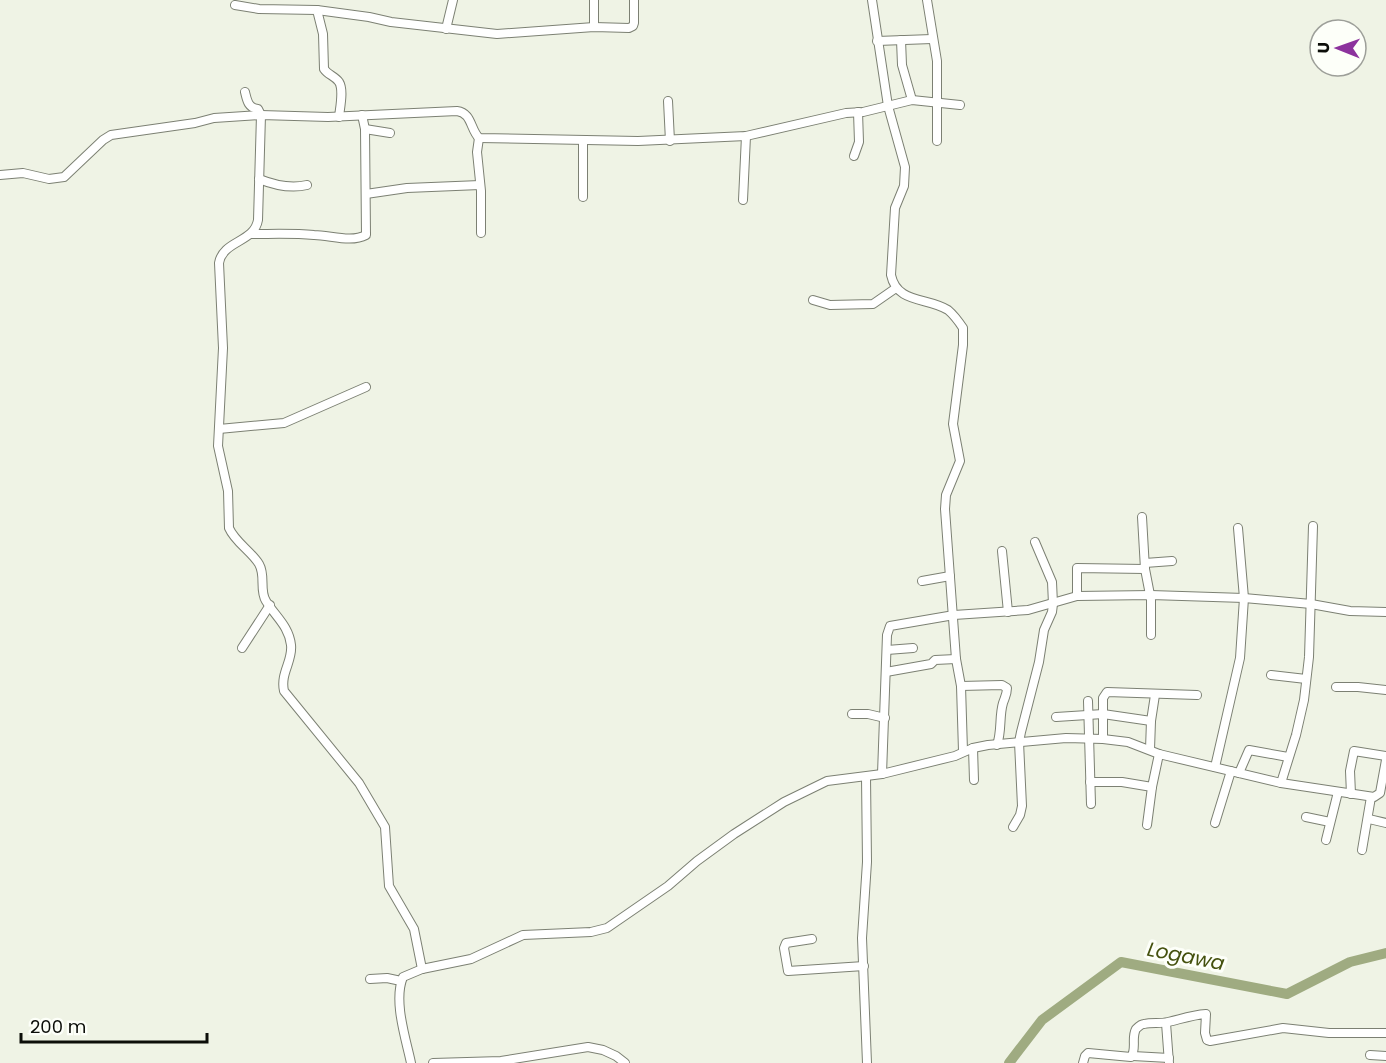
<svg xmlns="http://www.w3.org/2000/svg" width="1386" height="1063" viewBox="0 0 1386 1063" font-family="Poppins,sans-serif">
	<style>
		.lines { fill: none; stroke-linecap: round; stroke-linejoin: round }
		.river { stroke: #9fab81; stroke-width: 10 }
		.street-casing { stroke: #7c8073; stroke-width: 10 }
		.street { stroke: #fff; stroke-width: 8 }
		.labels { text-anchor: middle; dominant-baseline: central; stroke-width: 6; stroke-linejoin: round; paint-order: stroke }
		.water-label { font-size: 20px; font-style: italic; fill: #44510e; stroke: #fdfff9 }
	</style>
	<rect width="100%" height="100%" fill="#eff3e5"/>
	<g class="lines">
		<path class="river" d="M1009,1063L1042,1020L1121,962L1287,994L1350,962L1386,953"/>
		<g class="street-casing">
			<g id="street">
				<path d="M594,0V27"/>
				<path d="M872,0L888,106L905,167L904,186L895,208L891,275C897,304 928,297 948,310C954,315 959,322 963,328V345L953,424L960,461L946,495L945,509L956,659L961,686L963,751"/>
				<path d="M927,0L937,61V141"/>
				<path d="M235,5L259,9L317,10L323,34L324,69C328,75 335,76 339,82C344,90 340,107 339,117"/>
				<path d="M317,10L369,17L391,22L497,34L594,27L629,28L633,26L634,23V0"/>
				<path d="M446,29L453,0"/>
				<path d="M901,40L902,65L912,100"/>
				<path d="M877,41L932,39"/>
				<path d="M245,92C247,100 248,108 258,109L261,115L258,220C254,243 223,240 219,263L223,348L218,446L228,491L229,528C235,542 251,551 259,564C266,576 259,590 266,601C275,616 289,626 291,645C293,661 280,673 284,691L359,783L385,827L389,886L414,929L422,969"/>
				<path d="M668,101L670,141"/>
				<path d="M365,129L390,133"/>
				<path d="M479,138L477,152L481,191V233"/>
				<path d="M583,142V197"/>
				<path d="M854,156L859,142L858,112"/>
				<path d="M0,175L23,173L49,179L64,177L103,140L111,135L195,123L214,118L261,115L328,117L457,111C472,113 470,129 479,138L638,141L746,136L846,113L863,112L912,100L960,105"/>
				<path d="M259,179C274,185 291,189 307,185"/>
				<path d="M366,194L407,188L480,185"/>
				<path d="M743,200L746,136"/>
				<path d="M252,234C272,234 293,233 314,235C330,235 351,243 366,235L365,129L362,115"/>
				<path d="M813,300L830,305L873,304L896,288"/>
				<path d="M219,429L284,423L366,387"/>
				<path d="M1142,517L1145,569L1151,600V635"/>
				<path d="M1002,551L1008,612"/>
				<path d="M1145,563L1172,561"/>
				<path d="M922,581L950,576"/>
				<path d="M1077,596V568L1145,569"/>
				<path d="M242,648L270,605"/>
				<path d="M887,650L913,648"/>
				<path d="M886,672L931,664L935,660L956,659"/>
				<path d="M1271,675L1306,679"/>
				<path d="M961,686L1002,685L1007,688C1007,694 1005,697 1003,703C999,716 1002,731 997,745"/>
				<path d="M1336,687H1358L1386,690"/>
				<path d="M1088,701L1091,804"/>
				<path d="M852,714H868L885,718"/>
				<path d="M1056,717L1103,714L1151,721"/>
				<path d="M1103,739V698L1107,692L1197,695"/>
				<path d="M973,748L974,780"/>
				<path d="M1150,749L1151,721L1155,695"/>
				<path d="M1215,767L1240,658L1244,598L1238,528"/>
				<path d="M1239,773L1249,750L1288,757"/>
				<path d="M882,774L887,635L890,626L954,615L1028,610L1077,596L1151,595L1244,598L1311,604L1350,611L1386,612"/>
				<path d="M866,777L867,862L862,938L867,1063"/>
				<path d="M1090,782H1122L1152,787"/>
				<path d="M1281,783L1296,735L1304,700L1309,657L1313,526"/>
				<path d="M1351,794L1350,771L1354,751L1386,756"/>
				<path d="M1306,817L1330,822"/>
				<path d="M1369,819L1386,823"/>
				<path d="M1215,823L1231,771"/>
				<path d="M1147,825L1152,787L1159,754"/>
				<path d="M1013,827L1020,815L1022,806L1019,742L1021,732L1039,662L1044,630L1052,612L1053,604L1052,582L1035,542"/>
				<path d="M1326,840L1338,792"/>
				<path d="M1362,850L1371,797"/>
				<path d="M812,939L786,943L784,948L788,971L864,966"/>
				<path d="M370,979L387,978L401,981"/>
				<path d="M1166,1023L1169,1063"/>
				<path d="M1370,1055L1386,1056"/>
				<path d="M1133,1056L1169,1058"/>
				<path d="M411,1063C406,1039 393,1001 403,977L422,969L471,959L523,935L591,932L607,928L668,886L697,861L734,834L784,802L827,781L882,774L955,756L973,748L988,745L1066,738L1103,739L1128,742L1159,754L1281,783L1374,797L1380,793L1386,760"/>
				<path d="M433,1063L501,1061L588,1047L603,1050L616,1056L625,1063"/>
				<path d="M1083,1063L1085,1056L1088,1053L1131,1057C1137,1049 1131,1038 1136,1029C1138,1027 1141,1024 1144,1024C1152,1022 1160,1024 1168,1022C1181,1019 1192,1015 1206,1014L1205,1033L1207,1040L1210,1041L1283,1028L1329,1033H1386"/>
			</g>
		</g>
		<use href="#street" class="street"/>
	</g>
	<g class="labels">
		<g class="water-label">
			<text transform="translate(1186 956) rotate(11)">Logawa</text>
		</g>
	</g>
	<g transform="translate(1338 48) rotate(271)"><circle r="28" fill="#fdfff9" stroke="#9d9f99" stroke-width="1.5"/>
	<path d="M0-4.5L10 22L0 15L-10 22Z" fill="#8c329d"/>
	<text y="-9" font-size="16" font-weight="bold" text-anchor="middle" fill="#0c0e09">U</text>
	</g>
	<path d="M21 1033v9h186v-9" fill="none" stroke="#0c0e09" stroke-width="3"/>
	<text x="30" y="1033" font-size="18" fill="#0c0e09" stroke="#fdfff9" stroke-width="4.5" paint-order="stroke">200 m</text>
</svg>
